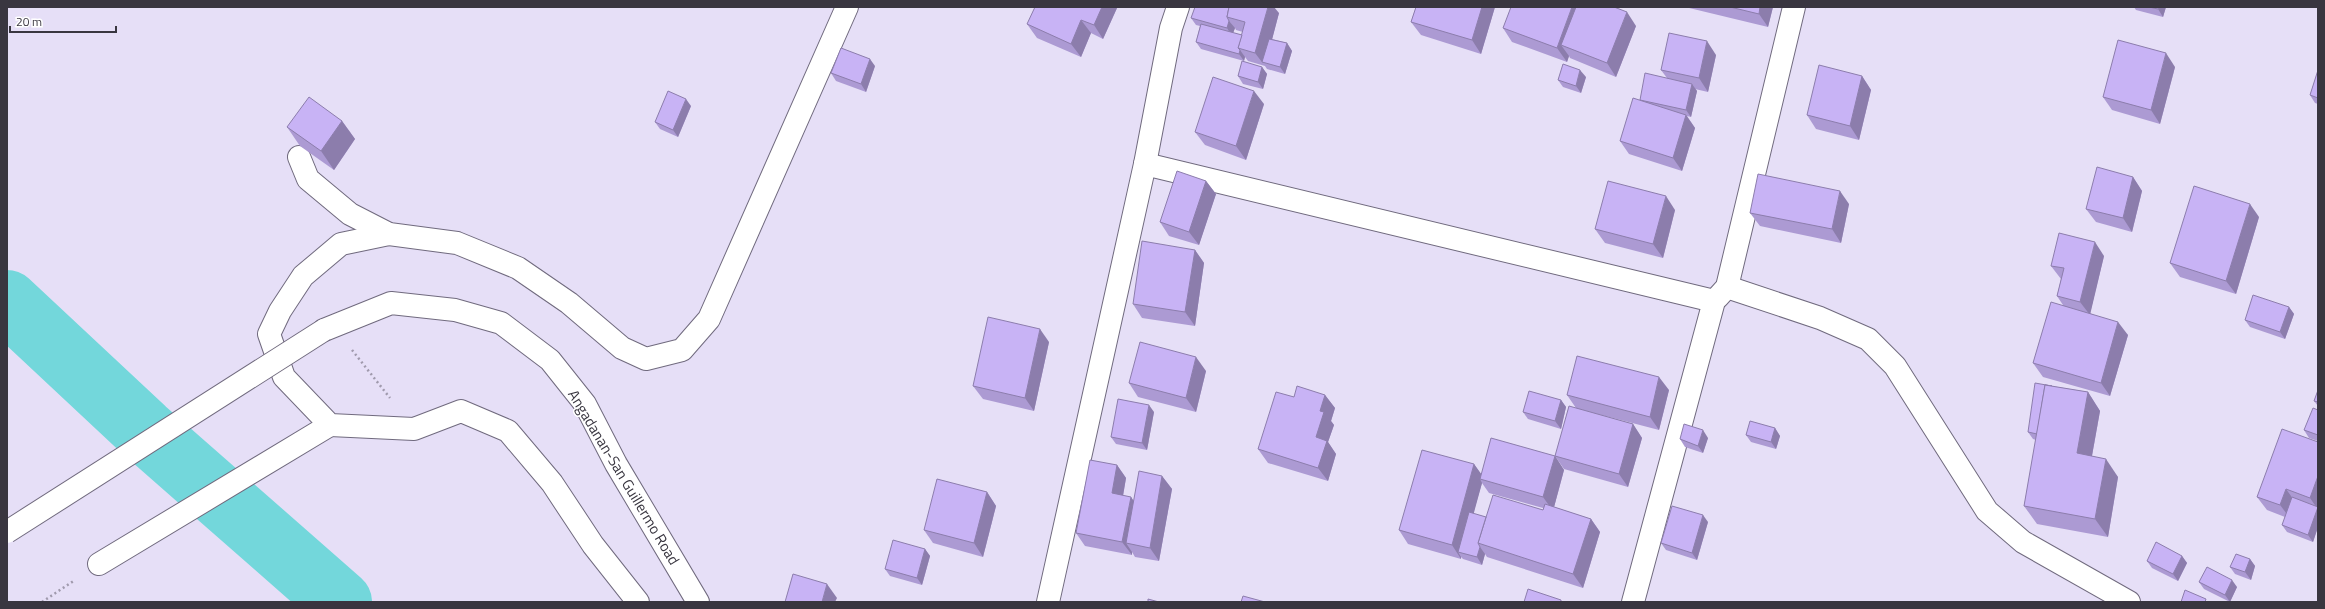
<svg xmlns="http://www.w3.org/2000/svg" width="2325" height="609" viewBox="0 0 2325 609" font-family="'Titillium Web',sans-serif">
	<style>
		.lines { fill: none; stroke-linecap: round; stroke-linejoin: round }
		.river { stroke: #73d7db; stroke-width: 64 }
		.minor-casing { stroke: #706a7e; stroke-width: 24 }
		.secondary-casing { stroke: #706a7e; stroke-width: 24 }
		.path { stroke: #a09aad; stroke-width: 2.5; stroke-dasharray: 2 3; stroke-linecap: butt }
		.minor { stroke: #fff; stroke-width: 22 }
		.secondary { stroke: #fff; stroke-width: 22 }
		.secondary-bridge-casing { stroke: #706a7e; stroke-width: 24; stroke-linecap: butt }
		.secondary-bridge { stroke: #fff; stroke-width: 22 }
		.wall { fill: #ac9ad3; fill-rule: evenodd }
		.shaded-wall { fill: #8c7dac }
		.building { fill: #c8b3f5; stroke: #8c7dac }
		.labels { text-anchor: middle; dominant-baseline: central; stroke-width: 3; stroke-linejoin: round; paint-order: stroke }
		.street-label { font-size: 15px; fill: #393640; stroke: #fff }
	</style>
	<rect width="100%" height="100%" fill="#e6dff7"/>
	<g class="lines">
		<path class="river" d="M7,302L144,430L340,602"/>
		<g class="minor-casing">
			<g id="minor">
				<path d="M299,157L308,179L350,214L389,234L457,243L518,268L569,303L622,348L646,359L682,350L709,319L847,7"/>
				<path d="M1145,164L1714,301L1633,602"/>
				<path d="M389,234L341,244L303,276L280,311L269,334L284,377L330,425L414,429L461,411L508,431L552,483L593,545L638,602"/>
				<path d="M1727,287L1820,318L1868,339L1895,366L1987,511L2023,542L2129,602"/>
				<path d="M1718,297L1727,287L1794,7"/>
				<path d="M99,564L330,425"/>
				<path d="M1048,602L1145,164L1171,28L1178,7"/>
			</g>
		</g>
		<g class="secondary-casing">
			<path id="secondary" d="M324,330L391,303L455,310L501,323L550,360L585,404L616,464L698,602"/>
		</g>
		<g class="path">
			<path d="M352,350L390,398"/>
			<path d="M42,602L75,580"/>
		</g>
		<use href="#minor" class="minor"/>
		<use href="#secondary" class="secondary"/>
		<g class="secondary-bridge-casing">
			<path id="secondary-bridge" d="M7,532L324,330"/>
		</g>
		<use href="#secondary-bridge" class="secondary-bridge"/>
	</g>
	<g class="wall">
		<path d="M1416,7H1495L1481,54L1421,35L1411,22Z"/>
		<path d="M1685,7H1773L1768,27Z"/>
		<path d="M2134,7H2166L2163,17L2136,10Z"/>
		<path d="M1117,8L1103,39L1091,33L1081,57L1037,38L1027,24Z"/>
		<path d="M1279,13L1272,39L1287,43L1292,51L1285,74L1267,69L1265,66L1248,61L1245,57L1244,61L1201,49L1196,42L1200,26L1196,25L1191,18ZM1235,28L1236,30L1243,32L1242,35L1233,33Z"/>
		<path d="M1636,26L1616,77L1570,58L1569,56L1567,62L1512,42L1503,28Z"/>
		<path d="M1716,55L1708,92L1695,89L1697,91L1691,117L1687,116L1695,128L1682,171L1629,154L1620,141L1641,101L1640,100L1667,78L1661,70Z"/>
		<path d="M875,66L866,92L836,81L831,73Z"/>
		<path d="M1262,67L1267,74L1263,89L1243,84L1238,76Z"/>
		<path d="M2175,67L2160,124L2112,110L2103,97Z"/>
		<path d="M2318,70V104L2315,103L2310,95Z"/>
		<path d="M1862,76L1871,90L1859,140L1816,129L1807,115Z"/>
		<path d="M1586,77L1581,93L1563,87L1558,80Z"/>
		<path d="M1264,104L1246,160L1205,145L1195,132Z"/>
		<path d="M691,106L678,137L660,129L655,122Z"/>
		<path d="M342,121L355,139L334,170L300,146L287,127Z"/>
		<path d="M2133,177L2142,191L2132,232L2096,222L2086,209Z"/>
		<path d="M1206,181L1216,194L1199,245L1169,236L1160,222Z"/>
		<path d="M1849,204L1841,243L1760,226L1750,213Z"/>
		<path d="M1675,210L1663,258L1605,243L1595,229Z"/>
		<path d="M2259,217L2236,294L2180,277L2170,263Z"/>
		<path d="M1195,250L1204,263L1195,326L1142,318L1133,304Z"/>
		<path d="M2104,256L2090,313L2128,335L2110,396L2043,377L2033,363L2063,305L2057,296L2061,279L2051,266Z"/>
		<path d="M2289,307L2294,314L2285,339L2250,327L2245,320Z"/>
		<path d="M1049,342L1034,411L983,399L973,386Z"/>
		<path d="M1206,371L1196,412L1138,397L1129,383Z"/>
		<path d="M2052,386L2088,392L2100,411L2092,456L2118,477L2108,537L2037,524L2024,506L2036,440L2033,439L2028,432Z"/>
		<path d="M1669,390L1659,430L1594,413L1633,424L1642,438L1628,487L1564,469L1555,456L1576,408L1567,395Z"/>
		<path d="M2318,390V406L2314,401Z"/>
		<path d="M1325,395L1335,408L1331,421L1334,425L1328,442L1336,454L1328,481L1268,463L1258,449L1294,397Z"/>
		<path d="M1561,400L1566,407L1561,429L1528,419L1523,412Z"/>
		<path d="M2318,410V441L2309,438L2304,430Z"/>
		<path d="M1154,412L1147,450L1116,444L1111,437Z"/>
		<path d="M1775,428L1780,436L1776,449L1751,442L1746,435Z"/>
		<path d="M1708,438L1703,453L1685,447L1680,439Z"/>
		<path d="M2318,442V527L2313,542L2287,532L2282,525L2285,517L2267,510L2257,497Z"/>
		<path d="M1555,456L1564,470L1554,507L1591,519L1600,532L1583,588L1487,557L1485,554L1482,565L1463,559L1461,557V559L1408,544L1399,530L1474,464L1481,474ZM1482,483L1489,493L1543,508V510L1486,517L1473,514Z"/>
		<path d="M1117,465L1126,478L1123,496L1131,497L1133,501L1162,476L1172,489L1159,561L1135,557L1132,552V555L1085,546L1076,533Z"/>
		<path d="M987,492L996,506L983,557L933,543L924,530Z"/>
		<path d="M1708,522L1697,560L1666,550L1661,543Z"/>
		<path d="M925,549L930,556L922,585L890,576L885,569Z"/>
		<path d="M2182,556L2187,563L2178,581L2152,568L2147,561Z"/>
		<path d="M2250,559L2255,566L2251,580L2235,574L2230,567Z"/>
		<path d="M2199,582L2237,587L2230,602L2204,589Z"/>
	</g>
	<g class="shaded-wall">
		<path d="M1102,7H1116L1117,8L1103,39L1094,25Z"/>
		<path d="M1268,7H1274L1279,13L1266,63L1262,62L1265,66L1255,53Z"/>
		<path d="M1482,7H1495L1481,54L1472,40Z"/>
		<path d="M1572,7H1585L1561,45L1569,56L1567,62L1557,48Z"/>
		<path d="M1760,7H1773L1768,27L1759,14Z"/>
		<path d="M2159,7H2166L2163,17L2158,9Z"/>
		<path d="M1627,12L1636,26L1616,77L1607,63Z"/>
		<path d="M1081,20L1091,33L1081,57L1071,44Z"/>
		<path d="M1229,21L1235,28L1232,36L1227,28Z"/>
		<path d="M1707,41L1716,55L1708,92L1699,78Z"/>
		<path d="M1287,43L1292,51L1285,74L1280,67Z"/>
		<path d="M1240,50L1245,57L1244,61L1239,54Z"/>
		<path d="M2166,53L2175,67L2160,124L2151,110Z"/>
		<path d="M870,59L875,66L866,92L861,84Z"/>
		<path d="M1262,67L1267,74L1263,89L1258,82Z"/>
		<path d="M1580,70L1586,77L1581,93L1576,86Z"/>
		<path d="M1862,76L1871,90L1859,140L1850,126Z"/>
		<path d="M1692,84L1697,91L1691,117L1686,110Z"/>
		<path d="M1254,91L1264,104L1246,160L1236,146Z"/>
		<path d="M686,99L691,106L678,137L673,130Z"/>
		<path d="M1686,115L1695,128L1682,171L1673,158Z"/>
		<path d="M342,121L355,139L334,170L321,151Z"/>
		<path d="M2133,177L2142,191L2132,232L2123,218Z"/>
		<path d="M1206,181L1216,194L1199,245L1189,232Z"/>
		<path d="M1840,191L1849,204L1841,243L1832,229Z"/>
		<path d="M1666,196L1675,210L1663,258L1653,244Z"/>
		<path d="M2250,204L2259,217L2236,294L2226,281Z"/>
		<path d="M2095,242L2104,256L2090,315L2080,302Z"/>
		<path d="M1195,250L1204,263L1195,326L1185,312Z"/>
		<path d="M2289,307L2294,314L2285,339L2280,332Z"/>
		<path d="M2118,322L2128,335L2110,396L2101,383Z"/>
		<path d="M1040,329L1049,342L1034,411L1025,398Z"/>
		<path d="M1196,357L1206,371L1196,412L1186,398Z"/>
		<path d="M1659,377L1669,390L1659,430L1650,417Z"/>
		<path d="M2088,392L2100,411L2089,472L2077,453Z"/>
		<path d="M1325,395L1335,408L1331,421L1334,425L1328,442L1336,454L1328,481L1318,468L1316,437L1320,411Z"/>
		<path d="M1561,400L1566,407L1561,429L1555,421Z"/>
		<path d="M1149,405L1154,412L1147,450L1142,443Z"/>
		<path d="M1633,424L1642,438L1628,487L1619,474Z"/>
		<path d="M1775,428L1780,436L1776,449L1771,442Z"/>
		<path d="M1703,430L1708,438L1703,453L1698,446Z"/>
		<path d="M1555,456L1564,470L1553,511L1543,497Z"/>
		<path d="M2106,459L2118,477L2108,537L2095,519Z"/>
		<path d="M1474,464L1484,478L1480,479L1482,483L1463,553L1458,552L1461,557V559L1452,545Z"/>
		<path d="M1117,465L1126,478L1121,507L1112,493Z"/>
		<path d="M1162,476L1172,489L1159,561L1150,548Z"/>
		<path d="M2318,476V527L2313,542L2308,535L2317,508L2310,498Z"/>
		<path d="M2286,489L2296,503L2290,518L2280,505Z"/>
		<path d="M987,492L996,506L983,557L974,543Z"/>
		<path d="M1131,497L1140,510L1126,543L1132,552V555L1122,542Z"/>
		<path d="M1703,515L1708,522L1697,560L1692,553Z"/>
		<path d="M1591,519L1600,532L1583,588L1573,574Z"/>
		<path d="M1480,547L1485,554L1482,565L1477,557Z"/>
		<path d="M925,549L930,556L922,585L917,578Z"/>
		<path d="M2182,556L2187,563L2178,581L2173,574Z"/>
		<path d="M2250,559L2255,566L2251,580L2245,572Z"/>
		<path d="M2232,580L2237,587L2230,602L2225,595Z"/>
		<path d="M827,584L837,598L835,602H822Z"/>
	</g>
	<g class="building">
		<path d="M1035,7H1102L1094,25L1081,20L1071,44L1027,24Z"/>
		<path d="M1195,7H1229L1227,17L1229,21L1227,28L1191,18Z"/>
		<path d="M1229,7H1268L1255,53L1238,48L1245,22L1227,17Z"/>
		<path d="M1416,7H1482L1472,40L1411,22Z"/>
		<path d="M1511,7H1572L1557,48L1503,28Z"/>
		<path d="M1576,7H1614L1627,12L1607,63L1561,45Z"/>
		<path d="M1730,7H1760L1759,14Z"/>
		<path d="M2149,7H2159L2158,9Z"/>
		<path d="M1201,24L1242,35L1238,48L1240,50L1239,54L1196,42Z"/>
		<path d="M1669,33L1707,41L1699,78L1661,70Z"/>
		<path d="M1269,39L1287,43L1280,67L1262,62Z"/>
		<path d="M2118,40L2166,53L2151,110L2103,97Z"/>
		<path d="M841,48L870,59L861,84L831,73Z"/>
		<path d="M1242,61L1262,67L1258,82L1238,76Z"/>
		<path d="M1563,64L1580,70L1576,86L1558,80Z"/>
		<path d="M1819,65L1862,76L1850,126L1807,115Z"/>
		<path d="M2318,70V98L2310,95Z"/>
		<path d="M1645,73L1692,84L1686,110L1640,100Z"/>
		<path d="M1213,77L1254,91L1236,146L1195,132Z"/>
		<path d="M668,91L686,99L673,130L655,122Z"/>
		<path d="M309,97L342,121L321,151L287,127Z"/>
		<path d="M1633,98L1686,115L1673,158L1620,141Z"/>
		<path d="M2097,167L2133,177L2123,218L2086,209Z"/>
		<path d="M1177,171L1206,181L1189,232L1160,222Z"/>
		<path d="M1758,174L1840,191L1832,229L1750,213Z"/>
		<path d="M1608,181L1666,196L1653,244L1595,229Z"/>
		<path d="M2194,186L2250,204L2226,281L2170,263Z"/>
		<path d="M2059,233L2095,242L2080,302L2057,296L2064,268L2051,266Z"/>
		<path d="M1142,241L1195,250L1185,312L1133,304Z"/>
		<path d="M2253,295L2289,307L2280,332L2245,320Z"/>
		<path d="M2051,302L2118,322L2101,383L2033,363Z"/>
		<path d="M988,317L1040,329L1025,398L973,386Z"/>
		<path d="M1140,342L1196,357L1186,398L1129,383Z"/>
		<path d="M1577,356L1659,377L1650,417L1567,395Z"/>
		<path d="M2035,383L2052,386L2045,385L2037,434L2028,432Z"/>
		<path d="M2045,385L2088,392L2077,453L2106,459L2095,519L2024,506Z"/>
		<path d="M1297,386L1325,395L1320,411L1324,412L1316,437L1327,441L1318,468L1258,449L1276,392L1294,397Z"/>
		<path d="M2318,390V402L2314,401Z"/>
		<path d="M1529,391L1561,400L1555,421L1523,412Z"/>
		<path d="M1118,399L1149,405L1142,443L1111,437Z"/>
		<path d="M1569,406L1633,424L1619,474L1555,456Z"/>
		<path d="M2313,408L2318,410V435L2304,430Z"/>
		<path d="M1750,421L1775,428L1771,442L1746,435Z"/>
		<path d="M1684,424L1703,430L1698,446L1680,439Z"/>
		<path d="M2282,429L2318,442V476L2310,498L2286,489L2280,505L2257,497Z"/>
		<path d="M1491,438L1555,456L1543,497L1480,479Z"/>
		<path d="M1422,450L1474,464L1452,545L1399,530Z"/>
		<path d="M1090,460L1117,465L1112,493L1131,497L1122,542L1076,533Z"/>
		<path d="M1139,471L1162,476L1150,548L1126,543Z"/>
		<path d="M937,479L987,492L974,543L924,530Z"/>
		<path d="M1493,495L1543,510L1545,504L1591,519L1573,574L1478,543Z"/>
		<path d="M2292,497L2318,507L2308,535L2282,525Z"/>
		<path d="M1672,506L1703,515L1692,553L1661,543Z"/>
		<path d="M1469,512L1486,517L1478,543L1480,547L1477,557L1458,552Z"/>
		<path d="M893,540L925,549L917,578L885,569Z"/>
		<path d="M2156,542L2182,556L2173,574L2147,561Z"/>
		<path d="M2236,554L2250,559L2245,572L2230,567Z"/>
		<path d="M2207,567L2232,580L2225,595L2199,582Z"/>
		<path d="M793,574L827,584L822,602H785Z"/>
		<path d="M1528,589L1561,600V602H1524Z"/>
		<path d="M2185,590L2206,599L2205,602H2181Z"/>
		<path d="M1243,596L1265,602H1241Z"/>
		<path d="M1148,599L1159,602H1148Z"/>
	</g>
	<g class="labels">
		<g class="street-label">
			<text transform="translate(624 477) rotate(59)">Angadanan-San Guillermo Road</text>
		</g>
	</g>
	<rect width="2325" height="609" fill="none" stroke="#393640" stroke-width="16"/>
	<path d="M10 26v6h106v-6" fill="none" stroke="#393640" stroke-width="2"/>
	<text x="16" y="26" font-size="12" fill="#393640" stroke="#ffffff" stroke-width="3" paint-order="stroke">20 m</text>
</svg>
